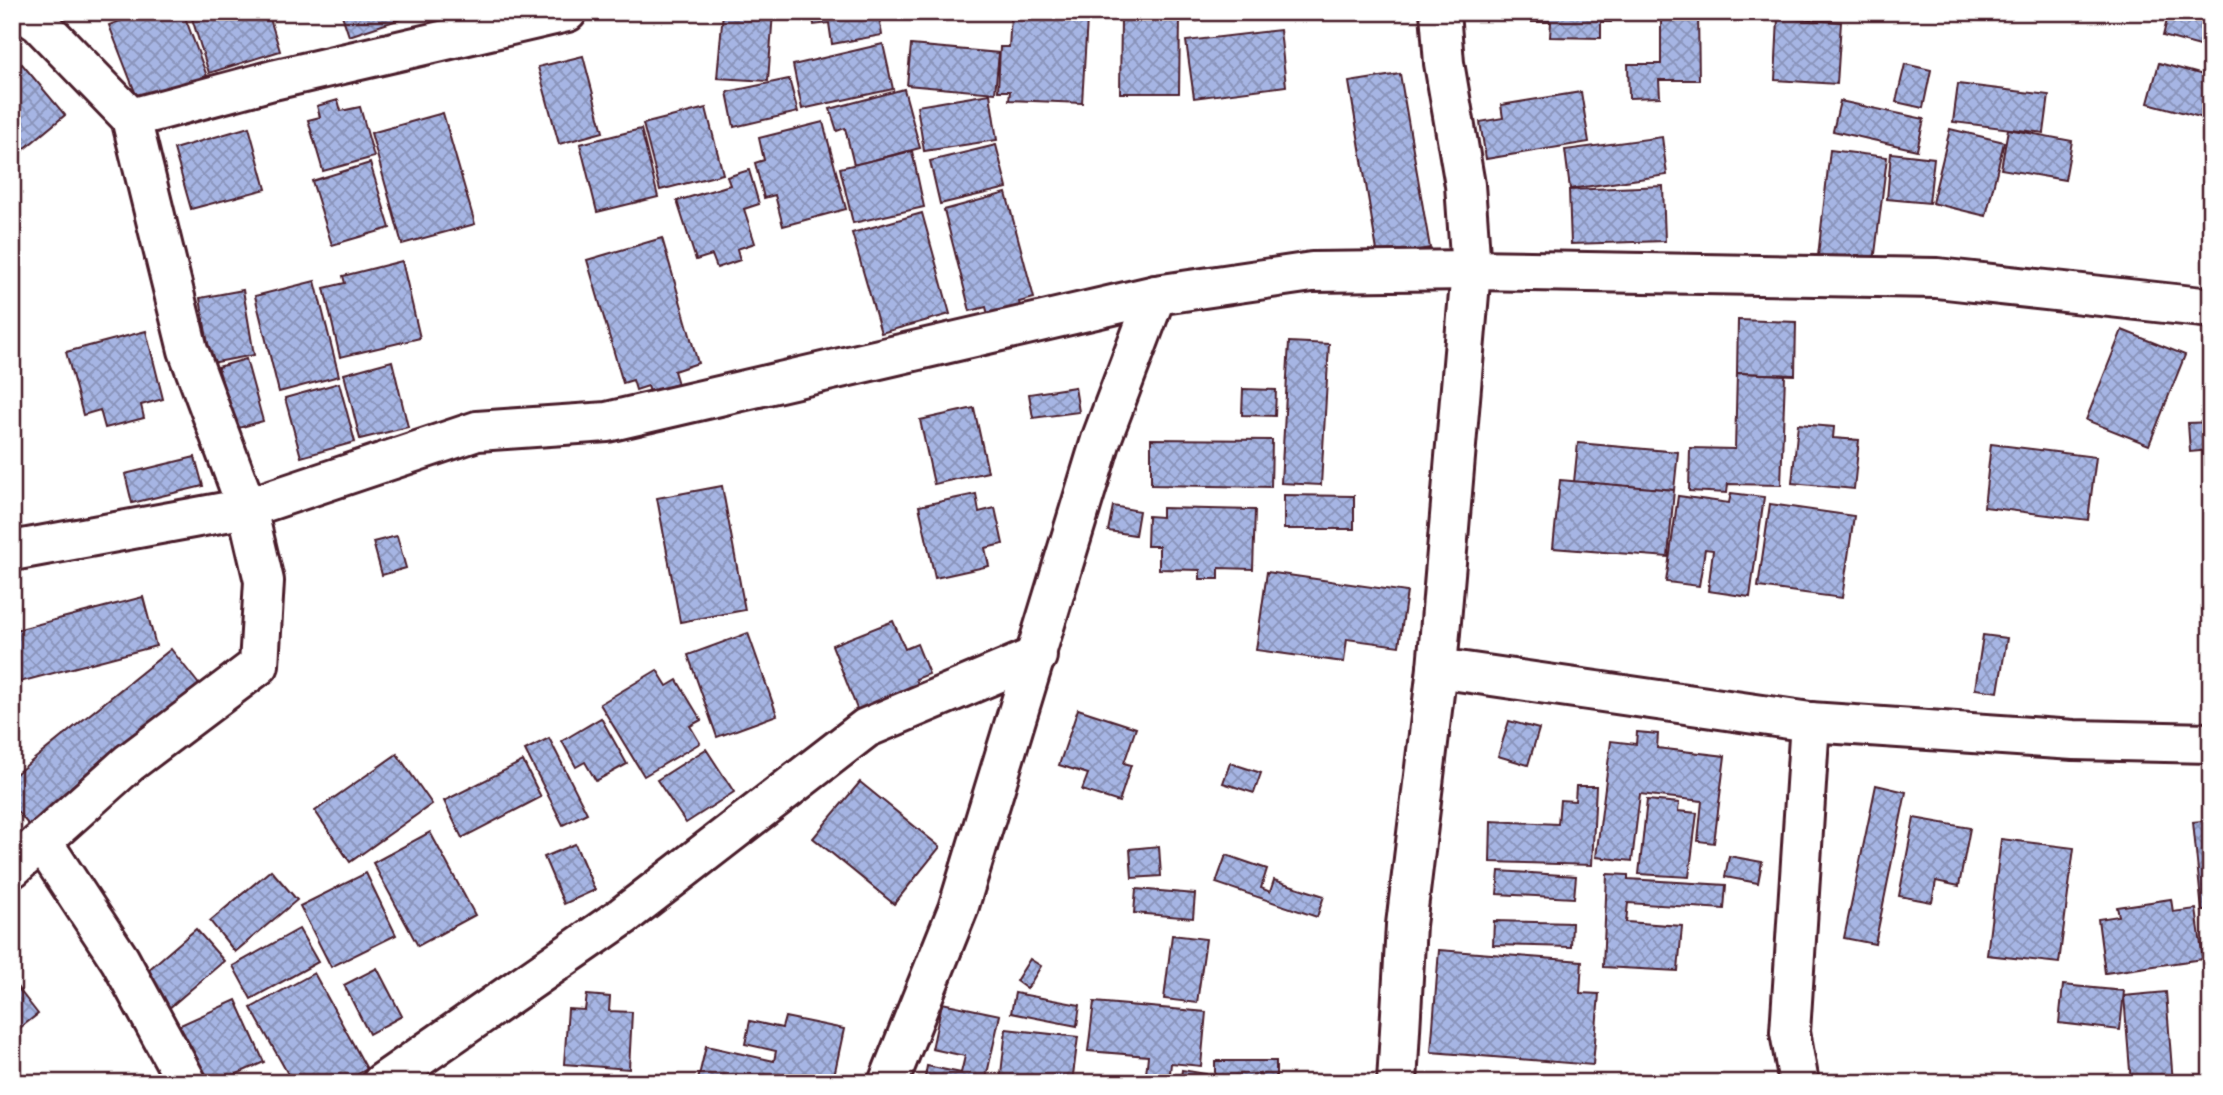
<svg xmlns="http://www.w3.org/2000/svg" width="2223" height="1095" viewBox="0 0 2223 1095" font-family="Pangolin,sans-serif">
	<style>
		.building { fill: url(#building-cross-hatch); stroke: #4a1f2b; stroke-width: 2 }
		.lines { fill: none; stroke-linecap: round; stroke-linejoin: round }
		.minor-casing { stroke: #4a1f2b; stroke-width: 44 }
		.minor { stroke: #fff; stroke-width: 38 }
	</style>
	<defs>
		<pattern id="building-cross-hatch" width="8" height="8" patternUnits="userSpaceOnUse" patternTransform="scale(1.75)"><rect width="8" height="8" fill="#a6b5e4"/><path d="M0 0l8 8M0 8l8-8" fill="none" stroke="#8993b9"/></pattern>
	</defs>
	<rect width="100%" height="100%" fill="#fff"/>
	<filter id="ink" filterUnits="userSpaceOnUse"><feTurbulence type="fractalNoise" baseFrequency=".0143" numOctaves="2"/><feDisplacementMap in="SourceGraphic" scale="14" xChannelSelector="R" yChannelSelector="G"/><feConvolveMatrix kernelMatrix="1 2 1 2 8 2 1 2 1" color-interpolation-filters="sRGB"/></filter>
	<g filter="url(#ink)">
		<g class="building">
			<path d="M143,12H183L208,79L140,105L109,25Z"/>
			<path d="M190,12H268L280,51L209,73Z"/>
			<path d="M341,12H419V13L349,36Z"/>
			<path d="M723,12H773L768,81L717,78Z"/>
			<path d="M812,12H878L882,35L832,44L829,23L814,25Z"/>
			<path d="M1195,12H1235L1197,21Z"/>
			<path d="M1531,12H1611V22H1601V38L1550,37L1551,22H1531Z"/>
			<path d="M1661,12H1698L1699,80H1659L1660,97L1629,98L1628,64H1661Z"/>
			<path d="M2169,12H2211V49L2163,36Z"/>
			<path d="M1011,16L1087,19L1082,103L1009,100L1010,91H998L1000,47H1009Z"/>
			<path d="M1121,18H1180L1179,93H1120Z"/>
			<path d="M1778,18L1841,22L1837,84L1775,80Z"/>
			<path d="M1280,30L1286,86L1194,98L1186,41Z"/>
			<path d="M883,44L893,89L802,109L793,65Z"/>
			<path d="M911,45L999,53L995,93L907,85Z"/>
			<path d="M583,56L603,132L559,144L538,67Z"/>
			<path d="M2159,63L2211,77V120L2148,103Z"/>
			<path d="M22,64L65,115L12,159V73Z"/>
			<path d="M1905,64L1931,70L1923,108L1896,102Z"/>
			<path d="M1400,74L1430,248L1378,257L1349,82Z"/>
			<path d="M789,79L798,112L734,127L727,92Z"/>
			<path d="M1958,84L2049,95L2044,133L1953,122Z"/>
			<path d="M904,89L920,148L854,165L845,128L837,131L830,109Z"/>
			<path d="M1581,92L1589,142L1486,159L1480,122L1503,118L1501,105Z"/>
			<path d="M990,94L997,140L924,151L917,106Z"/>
			<path d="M338,100L341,111L360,107L374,157L323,171L308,120L320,117L317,106Z"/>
			<path d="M1840,101L1924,119L1917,150L1833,131Z"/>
			<path d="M706,108L723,174L660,190L643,124Z"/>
			<path d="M443,113L475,224L402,244L371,133Z"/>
			<path d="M823,122L846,209L783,226L775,195L764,198L755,163L764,160L759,138Z"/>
			<path d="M249,127L266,189L191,209L174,149Z"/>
			<path d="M641,129L658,197L597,212L580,144Z"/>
			<path d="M1950,129L2004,142L1986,216L1932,203Z"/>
			<path d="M2008,129L2072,141L2065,180L2001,169Z"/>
			<path d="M1662,137L1667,175L1570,189L1565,150Z"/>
			<path d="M996,145L1007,188L940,204L930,161Z"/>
			<path d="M1830,150L1887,157L1874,262L1818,256Z"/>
			<path d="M912,151L924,207L853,223L840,168Z"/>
			<path d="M1891,153L1934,158L1929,203L1887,199Z"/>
			<path d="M370,163L390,228L332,245L312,181Z"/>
			<path d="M749,170L759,204L744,209L755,243L737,249L740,260L717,268L712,255L696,260L677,201L730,185L727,177Z"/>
			<path d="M1663,186L1665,241L1571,244L1569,190Z"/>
			<path d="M1006,193L1034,298L1019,302L1023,317L991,326L986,307L970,311L944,210Z"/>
			<path d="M922,213L950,314L881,333L852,233Z"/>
			<path d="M662,238L698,363L674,371L678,384L650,392L648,386L636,390L633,380L623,383L587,260Z"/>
			<path d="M402,261L420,338L340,357L324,288L345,283L343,276Z"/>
			<path d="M315,281L339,376L279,392L255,296Z"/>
			<path d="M243,290L254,355L211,363L200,298Z"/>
			<path d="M1738,320L1796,322L1795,375L1737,373Z"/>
			<path d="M2122,330L2185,355L2149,445L2086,420Z"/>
			<path d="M146,331L163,399L141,405L144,418L105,428L100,410L83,415L66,352Z"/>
			<path d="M1289,342L1329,344L1321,485L1281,483Z"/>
			<path d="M246,359L263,421L235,429L218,367Z"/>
			<path d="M392,361L408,427L360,439L344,374Z"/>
			<path d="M1737,373L1785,375L1781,485L1728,484L1727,493L1689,491L1690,448L1735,449Z"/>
			<path d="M339,383L355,442L301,457L285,398Z"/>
			<path d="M1075,387L1079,412L1033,418L1029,394Z"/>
			<path d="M1243,389L1276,390L1275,416L1242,415Z"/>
			<path d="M974,408L988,472L934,484L920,420Z"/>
			<path d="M2211,422V450L2190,452L2188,423Z"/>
			<path d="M1798,424L1834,427L1833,438L1859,440L1854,489L1792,483Z"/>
			<path d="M1151,439L1272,440L1271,487L1151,485Z"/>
			<path d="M1578,443L1678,452L1674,490L1574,482Z"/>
			<path d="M1991,444L2096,457L2088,520L1984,507Z"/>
			<path d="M195,457L203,486L132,503L125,474Z"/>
			<path d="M1560,480L1674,490L1668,557L1553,548Z"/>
			<path d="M722,486L745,610L680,622L657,498Z"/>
			<path d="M1731,493L1764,497L1750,597L1708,591L1713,550L1705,549L1699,586L1666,582L1678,496L1729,503Z"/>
			<path d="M976,494L979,512L995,508L1003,544L985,548L989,566L935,578L919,506Z"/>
			<path d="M1284,495L1354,496V529H1284Z"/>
			<path d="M1770,504L1854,516L1842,598L1758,587Z"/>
			<path d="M1113,506L1139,511L1135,535L1108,531Z"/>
			<path d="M1162,508L1255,510L1253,569L1219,568V579H1200V570L1159,569V546H1147L1148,516L1162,517Z"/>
			<path d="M397,536L406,568L382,575L373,542Z"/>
			<path d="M1267,572L1407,592L1399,646L1347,639L1344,662L1256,650Z"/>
			<path d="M143,597L156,646L12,684V631Z"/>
			<path d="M893,621L905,649L917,644L929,674L916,679L920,689L859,714L832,645Z"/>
			<path d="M748,633L777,715L717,737L688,655Z"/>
			<path d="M1983,635L2007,638L1998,692L1975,689Z"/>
			<path d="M171,649L205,692L33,830L12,805V777Z"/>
			<path d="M657,670L667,686L677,680L701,720L690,726L700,743L644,776L600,704Z"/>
			<path d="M1078,709L1136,728L1124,763L1131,765L1119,802L1082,790L1088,774L1059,765Z"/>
			<path d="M601,718L627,764L596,781L585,762L576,767L562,741Z"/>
			<path d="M1509,721L1539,729L1528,765L1498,756Z"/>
			<path d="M1637,732L1658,734L1657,748L1725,756L1714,843L1698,841L1702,801L1640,794L1632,861L1596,857L1611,741L1636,744Z"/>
			<path d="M549,738L587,813L563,825L525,750Z"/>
			<path d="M706,749L734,792L686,823L657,780Z"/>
			<path d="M397,754L432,804L350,862L315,811Z"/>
			<path d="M523,761L541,797L462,838L444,801Z"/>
			<path d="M1230,763L1261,773L1254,793L1223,783Z"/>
			<path d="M860,782L940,847L894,904L813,838Z"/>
			<path d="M1876,785L1906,792L1875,944L1844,938Z"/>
			<path d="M1576,786H1596L1592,865L1490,862L1491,821L1558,824L1560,800L1575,801Z"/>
			<path d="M1647,800L1679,803L1678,811L1697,813L1689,877L1639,874Z"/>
			<path d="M1914,818L1970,828L1959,886L1936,881L1932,902L1899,896Z"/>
			<path d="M2211,820V911H2202L2193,822Z"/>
			<path d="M430,832L475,915L418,946L373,863Z"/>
			<path d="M2001,839L2074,848L2059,963L1987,955Z"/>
			<path d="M575,844L595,890L564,904L544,857Z"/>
			<path d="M1159,846L1161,876L1132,878L1130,849Z"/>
			<path d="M1226,855L1267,869L1261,888L1270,892L1274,880L1324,896L1317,917L1216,883Z"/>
			<path d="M1729,856L1762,862L1758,883L1725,877Z"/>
			<path d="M271,870L297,900L235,952L210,921Z"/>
			<path d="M1499,871L1576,876L1574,898L1497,894Z"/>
			<path d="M366,873L396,935L331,967L300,906Z"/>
			<path d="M1607,874L1628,875V879L1726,885L1724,909L1628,903L1626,922L1682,926L1678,971L1603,967Z"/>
			<path d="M1136,889L1195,894L1193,918L1134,913Z"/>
			<path d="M2171,899L2173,912L2196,909L2203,959L2105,973L2098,919L2119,916L2117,907Z"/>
			<path d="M1494,921L1572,923L1571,947L1493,945Z"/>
			<path d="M196,929L224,961L168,1009L140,977Z"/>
			<path d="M299,929L318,962L251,999L233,966Z"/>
			<path d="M1172,935L1206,939L1197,1003L1164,999Z"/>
			<path d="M1439,950L1582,961L1580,993L1599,994L1593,1065L1431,1052Z"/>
			<path d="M1030,959L1041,966L1027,989L1016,981Z"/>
			<path d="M377,968L402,1016L369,1034L344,985Z"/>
			<path d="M314,973L367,1069L342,1083H293L251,1008Z"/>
			<path d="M14,983L38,1014L12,1034V985Z"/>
			<path d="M2063,985L2124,991L2120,1030L2059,1023Z"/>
			<path d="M2166,992L2173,1083H2131L2124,996Z"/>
			<path d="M1015,993L1080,1005L1077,1026L1011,1013Z"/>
			<path d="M587,995L610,997L609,1011L632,1012L629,1069L564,1064L568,1009L585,1010Z"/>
			<path d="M236,1000L264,1062L217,1083H200L176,1027Z"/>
			<path d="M1094,1002L1206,1012L1201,1066L1171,1063L1169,1083H1145L1148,1056L1088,1051Z"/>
			<path d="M942,1003L1000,1015L985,1083H924L927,1066L961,1073L965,1056L932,1049Z"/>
			<path d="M785,1017L844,1029L834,1076L848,1078L847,1083H713L698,1080L706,1046L774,1061L776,1051L745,1044L750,1021L782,1028Z"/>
			<path d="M1006,1029L1078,1037L1072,1083H1000Z"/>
			<rect x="1215" y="1061" width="61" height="22"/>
			<path d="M1182,1070L1206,1074L1205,1083H1180Z"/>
		</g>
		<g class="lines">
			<g class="minor-casing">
				<g id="minor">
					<path d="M131,118L273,80L567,12"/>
					<path d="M12,551L247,508L477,431L607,422L1156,295L1312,272L1471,270L1937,278L2211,308"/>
					<path d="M1437,668L1810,722L2074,740L2211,743"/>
					<path d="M43,843L120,960L187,1083"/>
					<path d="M12,868L129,763L259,665L264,581L247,508L188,350L131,118L39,23L23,12"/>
					<path d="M382,1083L623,916L866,728L1037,656"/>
					<path d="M888,1083L958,909L1101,440L1156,295"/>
					<path d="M1397,1083L1406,925L1437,668L1471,270L1465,185L1444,63L1440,12"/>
					<path d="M1799,1083L1790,1032L1810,722"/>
				</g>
			</g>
			<use href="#minor" class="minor"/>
		</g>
	</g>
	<rect width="2223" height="1095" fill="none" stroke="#fff" stroke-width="42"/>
	<rect x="21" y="21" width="2181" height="1053" fill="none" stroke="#4a1f2b" stroke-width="2.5" filter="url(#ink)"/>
</svg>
